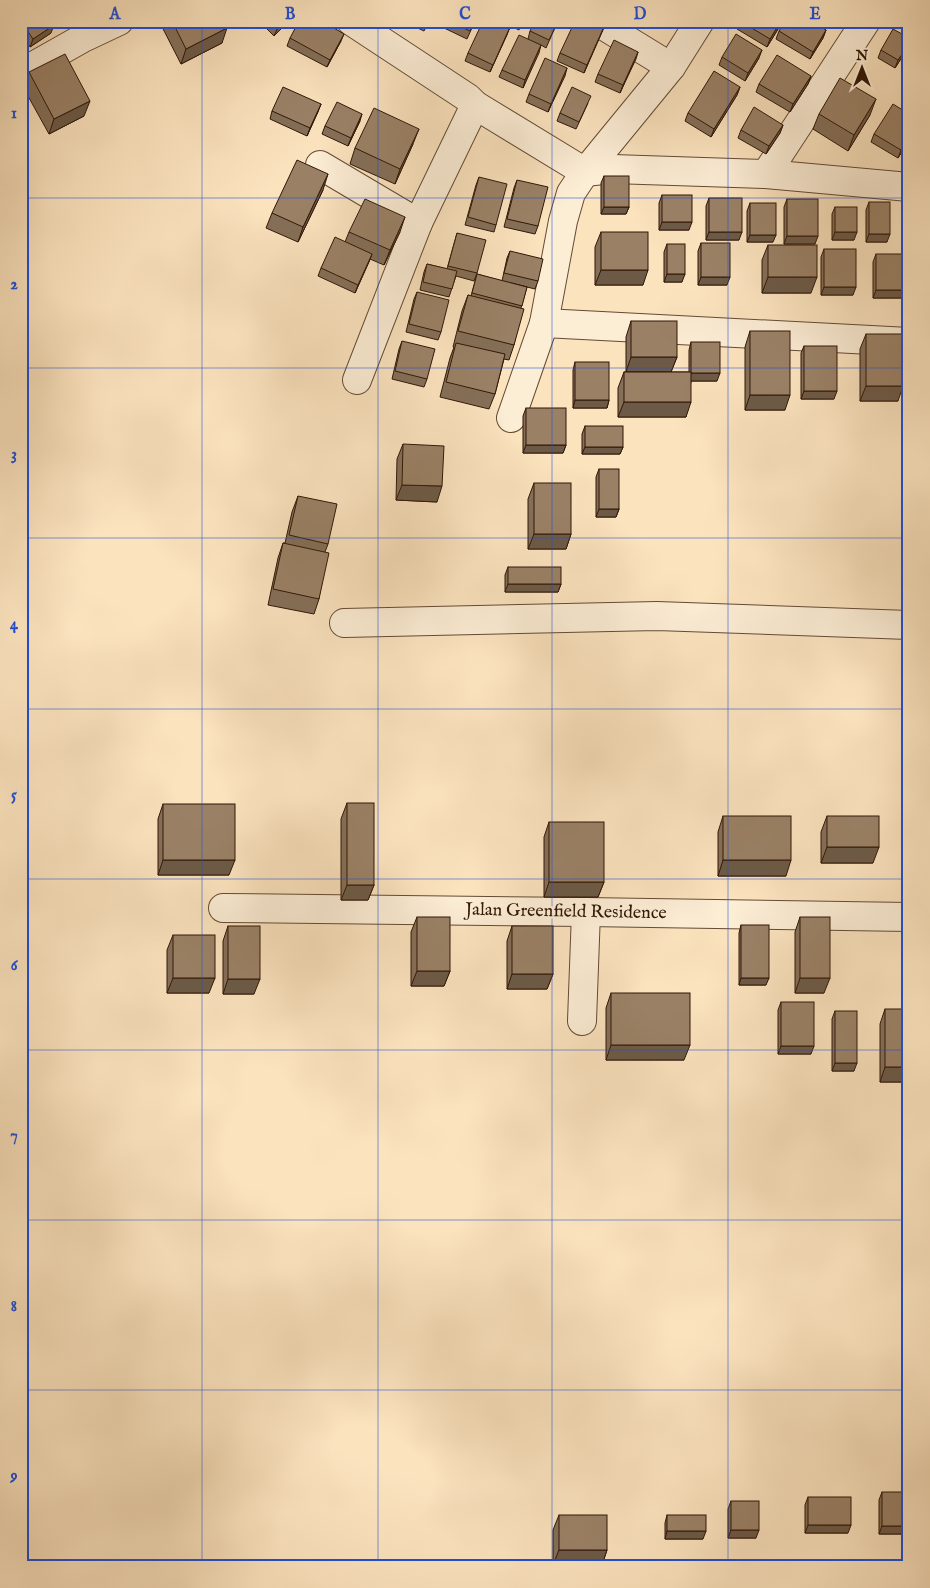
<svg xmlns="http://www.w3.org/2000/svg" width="930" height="1588" viewBox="0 0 930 1588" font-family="'IM FELL English',serif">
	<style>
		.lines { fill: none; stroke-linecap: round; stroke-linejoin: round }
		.minor-casing { stroke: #634a34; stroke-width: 30 }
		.minor { stroke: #fcedd5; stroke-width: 28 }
		.wall { fill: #846f58; stroke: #301706 }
		.shaded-wall { fill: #6c5a47; stroke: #301706 }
		.building { fill: #9a8166; stroke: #301706 }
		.grid { fill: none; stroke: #1d4ed8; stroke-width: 1; stroke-opacity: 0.55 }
		.labels { text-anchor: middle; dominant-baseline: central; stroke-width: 4.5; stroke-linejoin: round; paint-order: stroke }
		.street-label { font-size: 18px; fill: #301706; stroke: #fcedd5 }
		.neatline { fill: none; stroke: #1d4ed8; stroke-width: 2 }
		.grid-label { font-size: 16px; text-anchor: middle; font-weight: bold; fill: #1d4ed8 }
	</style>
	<rect width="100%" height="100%" fill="#fbe3be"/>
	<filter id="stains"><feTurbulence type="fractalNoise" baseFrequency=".004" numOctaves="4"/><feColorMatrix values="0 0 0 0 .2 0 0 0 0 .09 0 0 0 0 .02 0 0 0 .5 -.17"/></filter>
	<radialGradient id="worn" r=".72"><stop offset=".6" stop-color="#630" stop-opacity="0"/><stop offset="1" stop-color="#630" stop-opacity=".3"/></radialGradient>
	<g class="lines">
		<g class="minor-casing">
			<g id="minor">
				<path d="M351,21L468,98L475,105L585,172L613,169L766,174L909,187"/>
				<path d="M596,21L671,67"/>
				<path d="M21,73L83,38L119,21"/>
				<path d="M320,165L418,223"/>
				<path d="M766,174L866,21"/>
				<path d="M544,323L909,342"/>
				<path d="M357,380L418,223L475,105"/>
				<path d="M511,418L544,323L563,221L571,193L585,172L671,67L700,21"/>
				<path d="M344,623L657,616L909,625"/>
				<path d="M223,908L586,912L909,917"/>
				<path d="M582,1021L586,912"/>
			</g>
		</g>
		<use href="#minor" class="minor"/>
	</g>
	<g class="wall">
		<path d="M21,21L51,33L30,47L21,34Z"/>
		<path d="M159,21H224L222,43L181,64Z"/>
		<path d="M259,21H289L274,36Z"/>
		<path d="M408,21H429L424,31L407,23Z"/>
		<path d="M444,21H475L467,39L442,27Z"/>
		<path d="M500,21H523L519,30Z"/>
		<path d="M558,21L546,48L541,45L523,88L499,77L502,70L528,39L530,31Z"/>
		<path d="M740,21H783L767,47L737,29Z"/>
		<path d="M606,22L584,73L557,61L560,53Z"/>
		<path d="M510,27L490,72L465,61L468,53Z"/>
		<path d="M826,30L823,38L810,59L776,39L779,31Z"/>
		<path d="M290,38L341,41L327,67L287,46Z"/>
		<path d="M909,38L908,48L895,68L878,58L881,50Z"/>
		<path d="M638,52L620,93L595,82L598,74Z"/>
		<path d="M722,57L759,58L745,81L719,65Z"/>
		<path d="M567,68L548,112L526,102L529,94Z"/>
		<path d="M29,72L84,116L49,134L23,87Z"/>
		<path d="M811,76L808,84L790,112L756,92L759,84Z"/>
		<path d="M740,87L737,95L711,137L685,121L688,113Z"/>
		<path d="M588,103L576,129L557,121L560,113Z"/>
		<path d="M321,104L307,136L270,119L272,111Z"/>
		<path d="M819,114L870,115L848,151L813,129Z"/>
		<path d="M360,121L348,146L322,134L325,126Z"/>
		<path d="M783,125L780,133L766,154L738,138L741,130Z"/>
		<path d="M874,134L909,140L898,158L871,142Z"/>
		<path d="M413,144L395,184L350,164L355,148Z"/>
		<path d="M604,176L629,207L626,214H601V183Z"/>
		<path d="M479,177L496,225L494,232L465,225L476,185Z"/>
		<path d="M517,180L538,226L535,234L504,227L514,188Z"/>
		<path d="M323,190L298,242L266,228L272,213Z"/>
		<path d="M662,195L689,230H659V203Z"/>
		<path d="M709,198L739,240H706V206Z"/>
		<path d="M787,199L815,244H784V207Z"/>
		<path d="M869,202L887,242H866V210Z"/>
		<path d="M750,203L773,242H747V211Z"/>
		<path d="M835,207L854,240H832V214Z"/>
		<path d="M349,232H400L384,265L370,259L355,293L318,276L321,268L345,242Z"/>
		<path d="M601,232L643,285H595V247Z"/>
		<path d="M457,233L477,273L474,281L456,276L449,297L420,290L424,272L427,264L447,269Z"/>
		<path d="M701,243L727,285H698V251Z"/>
		<path d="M667,244L682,282H664V252Z"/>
		<path d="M768,245L811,293H762V260Z"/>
		<path d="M824,249L853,295H821V257Z"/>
		<path d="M510,251L538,281L535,289L511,283L527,287L521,308L514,345L509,360L504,359L495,394L489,409L440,397L450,358L454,347H453L462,311L468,295L471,296L477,274L502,281L507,258Z"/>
		<path d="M876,254L905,298H873V262Z"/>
		<path d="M417,292L441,332L438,340L406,332L414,299Z"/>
		<path d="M631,321L677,357L671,372H626V337Z"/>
		<path d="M750,331L785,410H745V347Z"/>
		<path d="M866,334L898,401H860V349Z"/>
		<path d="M402,341L427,379L424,387L392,379L399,349Z"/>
		<path d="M691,342L717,381H691L686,417H618V388L624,372H689V350Z"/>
		<path d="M804,346L834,399H801V353Z"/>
		<path d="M575,362L609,400L607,408H573V370Z"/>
		<path d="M526,408L566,445L563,453H523V416Z"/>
		<path d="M585,426L623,447L620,454H582V434Z"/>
		<path d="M403,444L437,502L396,500L397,459Z"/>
		<path d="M599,469L619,509L616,517H596V477Z"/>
		<path d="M534,483L571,534L566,549H528V499Z"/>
		<path d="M298,496L328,544L325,552L319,599L314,614L268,605L278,558L283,543H285L292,512Z"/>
		<path d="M508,567L561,584L558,592H505V575Z"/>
		<path d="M347,803L374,885L368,900H341V819Z"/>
		<path d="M163,804L229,875H158V819Z"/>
		<path d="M723,816L786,876H718V832Z"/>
		<path d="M827,816L873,863H821V832Z"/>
		<path d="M549,822L604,882L598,897H544V837Z"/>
		<path d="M909,832V868H908V835Z"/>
		<path d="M417,917L450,971L444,986H411V932Z"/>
		<path d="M800,917L824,993H795V932Z"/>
		<path d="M741,925L766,985H739V933Z"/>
		<path d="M228,926L254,994H223V941Z"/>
		<path d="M512,926L553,974L547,989H507V941Z"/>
		<path d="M173,935L209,993H167V950Z"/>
		<path d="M611,993L684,1060H606V1008Z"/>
		<path d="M781,1002L811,1054H778V1010Z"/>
		<path d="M885,1009L909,1082H880V1024Z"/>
		<path d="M835,1011L854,1071H832V1019Z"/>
		<path d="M882,1492L909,1534H879V1500Z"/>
		<path d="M808,1497L848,1533H805V1505Z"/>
		<path d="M731,1501L756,1538H728V1509Z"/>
		<path d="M559,1515L607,1550L602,1565H553V1530Z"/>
		<path d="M667,1515L703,1539H665V1523Z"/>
	</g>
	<g class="shaded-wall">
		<path d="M284,21H289L274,36L277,29Z"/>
		<path d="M781,21H783L767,47L770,39Z"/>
		<path d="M606,22L603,30L584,73L587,65Z"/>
		<path d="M54,25L51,33L30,47L33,39Z"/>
		<path d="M510,27L507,35L490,72L493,65Z"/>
		<path d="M227,28L222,43L181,64L186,49Z"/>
		<path d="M826,30L823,38L810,59L813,52Z"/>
		<path d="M344,34L341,41L327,67L330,60Z"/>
		<path d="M909,44V46L895,68L898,60Z"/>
		<path d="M541,45L539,53L523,88L525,80Z"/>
		<path d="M762,50L759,58L745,81L748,73Z"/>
		<path d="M638,52L636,59L620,93L623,85Z"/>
		<path d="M567,68L565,76L548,112L551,104Z"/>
		<path d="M811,76L808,84L790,112L793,104Z"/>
		<path d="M740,87L737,95L711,137L714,129Z"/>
		<path d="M876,99L870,115L848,151L854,135Z"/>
		<path d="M90,101L84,116L49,134L54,119Z"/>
		<path d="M321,104L318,112L307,136L310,128Z"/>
		<path d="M362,114L360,121L348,146L351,138Z"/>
		<path d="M783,125L780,133L766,154L769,146Z"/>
		<path d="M419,129L413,144L395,184L400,169Z"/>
		<path d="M909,137V140L898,158L901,150Z"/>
		<path d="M328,174L323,190L298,242L303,227Z"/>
		<path d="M604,207H629L626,214H601Z"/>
		<path d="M405,217L400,232L384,265L390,250Z"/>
		<path d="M662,222H692L689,230H659Z"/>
		<path d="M709,232H742L739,240H706Z"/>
		<path d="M835,232H857L854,240H832Z"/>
		<path d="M869,234H890L887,242H866Z"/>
		<path d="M750,235H776L773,242H747Z"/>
		<path d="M787,236H818L815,244H784Z"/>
		<path d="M372,254L369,262L355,293L358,285Z"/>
		<path d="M601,270H648L643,285H595Z"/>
		<path d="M667,274H685L682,282H664Z"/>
		<path d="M701,277H730L727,285H698Z"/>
		<path d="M768,277H817L811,293H762Z"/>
		<path d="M824,287H856L853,295H821Z"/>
		<path d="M876,290H908L905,298H873Z"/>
		<path d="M631,357H677L671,372H626Z"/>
		<path d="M691,373H720L717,381H689Z"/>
		<path d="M866,386H903L898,401H860Z"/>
		<path d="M804,391H837L834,399H801Z"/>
		<path d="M750,395H790L785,410H745Z"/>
		<path d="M575,400H609L607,408H573Z"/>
		<path d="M624,402H691L686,417H618Z"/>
		<path d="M526,445H566L563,453H523Z"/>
		<path d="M585,447H623L620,454H582Z"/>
		<path d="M402,485L442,486L437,502L396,500Z"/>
		<path d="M599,509H619L616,517H596Z"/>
		<path d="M534,534H571L566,549H528Z"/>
		<path d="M508,584H561L558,592H505Z"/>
		<path d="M827,847H879L873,863H821Z"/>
		<path d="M163,860H235L229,875H158Z"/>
		<path d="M723,860H791L786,876H718Z"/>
		<path d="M549,882H604L598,897H544Z"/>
		<path d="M347,885H374L368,900H341Z"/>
		<path d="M417,971H450L444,986H411Z"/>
		<path d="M512,974H553L547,989H507Z"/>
		<path d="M173,978H215L209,993H167Z"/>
		<path d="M741,978H769L766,985H739Z"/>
		<path d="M800,978H830L824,993H795Z"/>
		<path d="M228,979H260L254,994H223Z"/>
		<path d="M611,1045H690L684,1060H606Z"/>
		<path d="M781,1046H814L811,1054H778Z"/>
		<path d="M835,1063H857L854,1071H832Z"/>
		<path d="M885,1067H909V1082H880Z"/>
		<path d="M808,1525H851L848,1533H805Z"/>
		<path d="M882,1526H909V1534H879Z"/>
		<path d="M731,1530H759L756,1538H728Z"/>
		<path d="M667,1531H706L703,1539H665Z"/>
		<path d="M559,1550H607L602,1565H553Z"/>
	</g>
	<g class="building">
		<path d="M21,21H51L54,25L33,39Z"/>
		<path d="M172,21H224L227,28L186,49Z"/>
		<path d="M270,21H284L277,29Z"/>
		<path d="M299,21H322L344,34L330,60L290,38Z"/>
		<path d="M449,21H474L470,31Z"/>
		<path d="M483,21H496L510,27L493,65L468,53Z"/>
		<path d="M535,21H558L549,40L530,31Z"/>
		<path d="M575,21H604L606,22L587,65L560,53Z"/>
		<path d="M740,21H781L770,39Z"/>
		<path d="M785,21H811L826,30L813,52L779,31Z"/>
		<path d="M893,29L909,38V44L898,60L881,50Z"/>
		<path d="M736,34L762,50L748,73L722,57Z"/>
		<path d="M519,35L541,45L525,80L502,70Z"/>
		<path d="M614,40L638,52L623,85L598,74Z"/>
		<path d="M65,54L90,101L54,119L29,72Z"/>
		<path d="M777,55L811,76L793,104L759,84Z"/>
		<path d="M545,58L567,68L551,104L529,94Z"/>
		<path d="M714,71L740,87L714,129L688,113Z"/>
		<path d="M840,78L876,99L854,135L819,114Z"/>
		<path d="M283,87L321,104L310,128L272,111Z"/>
		<path d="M572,87L591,96L579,122L560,113Z"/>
		<path d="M337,102L362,114L351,138L325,126Z"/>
		<path d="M893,104L909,114V137L901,150L874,134Z"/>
		<path d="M754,107L783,125L769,146L741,130Z"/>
		<path d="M374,108L419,129L400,169L355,148Z"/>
		<path d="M297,160L328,174L303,227L272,213Z"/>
		<rect x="604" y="176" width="25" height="31"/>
		<path d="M479,177L507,184L496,225L468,217Z"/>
		<path d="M517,180L548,187L538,226L507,219Z"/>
		<rect x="662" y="195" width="30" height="27"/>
		<rect x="709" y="198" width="33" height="34"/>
		<path d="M365,199L405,217L390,250L349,232Z"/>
		<rect x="787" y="199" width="31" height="37"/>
		<rect x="869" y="202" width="21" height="32"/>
		<rect x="750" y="203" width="26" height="32"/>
		<rect x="835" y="207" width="22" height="25"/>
		<rect x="601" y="232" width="47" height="38"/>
		<path d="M457,233L486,240L477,273L448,266Z"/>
		<path d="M335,237L372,254L358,285L321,268Z"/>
		<rect x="701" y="243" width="29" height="34"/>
		<rect x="667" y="244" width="18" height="30"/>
		<rect x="768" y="245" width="49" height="32"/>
		<rect x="824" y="249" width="32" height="38"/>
		<path d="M510,251L543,259L538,281L504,273Z"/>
		<rect x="876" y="254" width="32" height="36"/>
		<path d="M427,264L457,271L452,289L423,282Z"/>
		<path d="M477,274L527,287L522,306L472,293Z"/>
		<path d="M417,292L449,300L441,332L409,324Z"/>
		<path d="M468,295L524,309L514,345L458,331Z"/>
		<rect x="631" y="321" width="46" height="36"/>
		<rect x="750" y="331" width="40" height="64"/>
		<rect x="866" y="334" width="37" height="52"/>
		<path d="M402,341L435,349L427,379L395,371Z"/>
		<rect x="691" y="342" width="29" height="31"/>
		<path d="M456,343L505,354L495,394L446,382Z"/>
		<rect x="804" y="346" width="33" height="45"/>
		<rect x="575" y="362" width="34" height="38"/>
		<rect x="624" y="372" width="67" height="30"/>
		<rect x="526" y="408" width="40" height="37"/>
		<rect x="585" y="426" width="38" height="21"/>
		<path d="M403,444L444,446L442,486L402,485Z"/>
		<rect x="599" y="469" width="20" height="40"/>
		<rect x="534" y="483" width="37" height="51"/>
		<path d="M298,496L337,504L328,544L289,535Z"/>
		<path d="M283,543L329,553L319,599L273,589Z"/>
		<rect x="508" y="567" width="53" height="17"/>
		<rect x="347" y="803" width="27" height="82"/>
		<rect x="163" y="804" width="72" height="56"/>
		<rect x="723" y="816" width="68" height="44"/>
		<rect x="827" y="816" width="52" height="31"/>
		<rect x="549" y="822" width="55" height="60"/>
		<rect x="417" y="917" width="33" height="54"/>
		<rect x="800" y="917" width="30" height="61"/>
		<rect x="741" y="925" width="28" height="53"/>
		<rect x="228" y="926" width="32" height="53"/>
		<rect x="512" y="926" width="41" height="48"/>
		<rect x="173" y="935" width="42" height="43"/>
		<rect x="611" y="993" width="79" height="52"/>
		<rect x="781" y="1002" width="33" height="44"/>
		<rect x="885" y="1009" width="24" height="58"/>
		<rect x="835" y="1011" width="22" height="52"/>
		<rect x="882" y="1492" width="27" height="34"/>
		<rect x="808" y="1497" width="43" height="28"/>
		<rect x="731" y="1501" width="28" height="29"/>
		<rect x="559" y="1515" width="48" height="35"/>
		<rect x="667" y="1515" width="39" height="16"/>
	</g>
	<path class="grid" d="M202,21V1567M378,21V1567M552,21V1567M728,21V1567M21,198H909M21,368H909M21,538H909M21,709H909M21,879H909M21,1050H909M21,1220H909M21,1390H909"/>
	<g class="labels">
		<g class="street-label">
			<text transform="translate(566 912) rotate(1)">Jalan Greenfield Residence</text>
		</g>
	</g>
	<rect width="930" height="1588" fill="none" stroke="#fbe3be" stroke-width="55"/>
	<g transform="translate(862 68)" stroke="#fcedd5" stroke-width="4" paint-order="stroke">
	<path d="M0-4L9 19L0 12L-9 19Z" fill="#301706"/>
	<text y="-8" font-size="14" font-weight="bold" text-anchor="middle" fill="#301706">N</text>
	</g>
	<rect x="28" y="28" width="874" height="1532" class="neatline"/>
	<g class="grid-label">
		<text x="115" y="19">A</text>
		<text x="290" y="19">B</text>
		<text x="465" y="19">C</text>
		<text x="640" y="19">D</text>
		<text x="815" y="19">E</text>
		<text x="14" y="118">1</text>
		<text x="14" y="289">2</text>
		<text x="14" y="459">3</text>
		<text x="14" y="629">4</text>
		<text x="14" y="800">5</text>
		<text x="14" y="970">6</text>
		<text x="14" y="1140">7</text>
		<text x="14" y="1311">8</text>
		<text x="14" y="1481">9</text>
	</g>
	<rect width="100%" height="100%" filter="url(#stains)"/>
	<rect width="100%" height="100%" fill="url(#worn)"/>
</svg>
